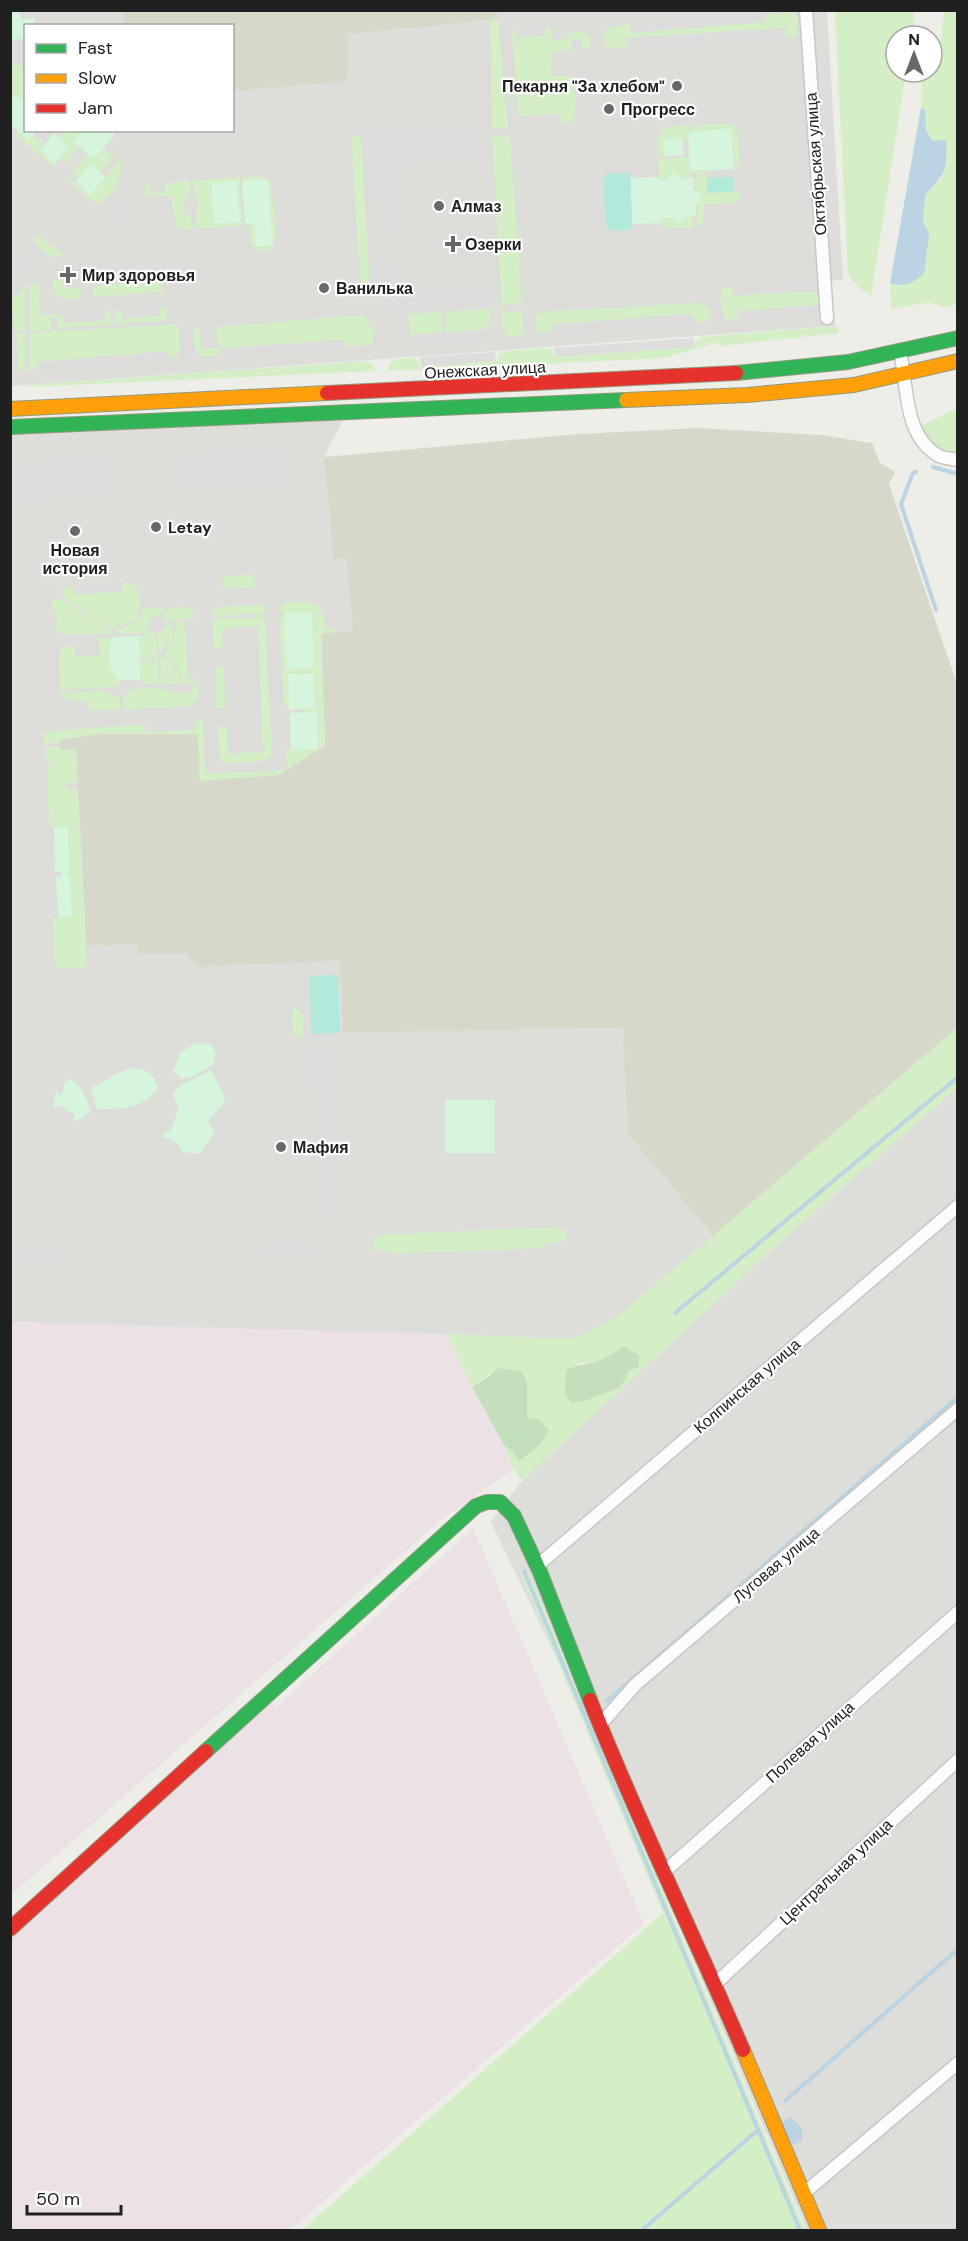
<svg xmlns="http://www.w3.org/2000/svg" width="968" height="2241" viewBox="0 0 968 2241" font-family="'DM Sans',sans-serif">
	<style>
		.residential { fill: #ddddda; fill-rule: evenodd }
		.industrial { fill: #ece2e6 }
		.construction { fill: #d6d9ca }
		.grass { fill: #d4eec6; fill-rule: evenodd }
		.forest { fill: #c3dfbc }
		.park { fill: #d5f6dc }
		.pitch { fill: #b1e9db }
		.parking { fill: #dddddb }
		.water { fill: #bad4e4 }
		.lines { fill: none; stroke-linecap: round; stroke-linejoin: round }
		.stream { stroke: #bad4e4; stroke-width: 4 }
		.street-casing { stroke: #c7c7c5; stroke-width: 15 }
		.fast-casing { stroke: #939a7f; stroke-width: 16 }
		.slow-casing { stroke: #939a7f; stroke-width: 16 }
		.jam-casing { stroke: #939a7f; stroke-width: 16 }
		.street { stroke: #fcfcfc; stroke-width: 12 }
		.fast { stroke: #30b455; stroke-width: 14 }
		.slow { stroke: #ff9f0a; stroke-width: 14 }
		.jam { stroke: #e5322d; stroke-width: 14 }
		.poi-dot { fill: #686866; stroke: #fff; stroke-width: 2 }
		.labels { text-anchor: middle; dominant-baseline: central; stroke-width: 4.5; stroke-linejoin: round; paint-order: stroke }
		.poi-label { font-size: 16px; font-weight: bold; fill: #202020; stroke: #fff; text-anchor: start }
		.street-label { font-size: 16px; fill: #202020; stroke: #fff }
	</style>
	<rect width="100%" height="100%" fill="#eeeee9"/>
	<g class="residential">
		<path d="M10,11H827L843,279L831,281L835,326L11,386ZM26,26H232V130H26Z"/>
		<path d="M343,420L324,457L333,558H346L353,631L321,633L325,745L279,775L200,781L76,750L86,946L138,944V953H184L339,960L343,1033L624,1028L628,1134L713,1236L616,1318L574,1339L11,1322L10,434Z"/>
		<path d="M957,1088V2230H807L638,1828L491,1522L522,1481L777,1245Z"/>
	</g>
	<g class="industrial">
		<path d="M11,1322L447,1334L472,1387L504,1445L513,1469L441,1520L11,1895Z"/>
		<path d="M473,1528L644,1924L290,2230H11L10,1933L269,1699L275,1708Z"/>
	</g>
	<g class="construction">
		<path d="M497,10L498,19L348,34L347,81L233,91L232,26L124,25L122,11Z"/>
		<path d="M698,428L821,435L872,443L880,463L895,472L889,484L957,684V1028L713,1236L628,1134L623,1028L343,1033L339,960L197,967L184,953H138L137,944L86,946L76,750H60L59,740L98,734H198L200,780L279,775L325,745L321,633L353,631L346,558H333L324,457L578,434Z"/>
	</g>
	<g class="grass">
		<path d="M914,10L912,36H896V72H906L871,296L859,288L848,275L835,11Z"/>
		<path d="M944,11H957V304L944,308L930,302L891,309L890,283L899,286L929,234L923,221L925,195L941,179L933,141L926,131L925,111L921,108L922,72H932V43L941,40Z"/>
		<path d="M792,12C800,18 800,28 796,37H786L785,28L626,38V47L609,48L604,43L603,35L609,27L630,25L631,33L766,21V14Z"/>
		<path d="M498,19L508,128L492,129L490,20Z"/>
		<path d="M547,27L551,28L553,40L566,39V34L581,32L590,37V46L588,49L582,48V39H572V49L551,52L552,76H567L574,80L576,116L573,121L568,123L561,121L559,114L519,116L512,30L516,31L517,38L546,30Z"/>
		<path d="M25,65V103L18,97H11L10,66Z"/>
		<path d="M723,123L732,125L737,130L740,165L733,166L731,130L692,132V126Z"/>
		<path d="M688,126L689,138L663,139L664,156H658L657,139L661,130L669,127Z"/>
		<path d="M64,131H83L74,142L79,147L64,165L60,157L69,146L58,137Z"/>
		<path d="M18,132L28,140L33,135L43,144L40,150L55,163V168L15,135Z"/>
		<path d="M351,136H361L370,285L365,286L360,280Z"/>
		<path d="M510,136L522,303L502,305L492,137Z"/>
		<path d="M103,148L114,157L103,170L97,171L90,164L80,176L71,174L88,154L94,159Z"/>
		<path d="M119,158H121C123,176 116,193 99,203L92,202L67,179L69,177L90,195L119,161Z"/>
		<path d="M687,158L690,160L691,178L660,180L658,159Z"/>
		<path d="M695,171H702L707,173L708,193L741,192L739,200L736,202L704,205V220L698,226Z"/>
		<path d="M258,176L270,179L275,216L271,217L268,180L242,181V177Z"/>
		<path d="M240,177L241,201H238L236,182L211,184L214,224L239,222L238,205L241,204L243,225L197,229L195,211L199,209L198,199L194,197V180Z"/>
		<path d="M190,181V192C181,200 184,205 185,215L191,216L193,229H180L176,226L171,196H151L145,193V187L151,184V193L165,192V185L167,183Z"/>
		<path d="M693,217L694,227L663,229L661,218Z"/>
		<path d="M275,219C276,236 277,264 251,244L250,225L246,226L245,223L254,222L273,244L271,220Z"/>
		<path d="M38,235L64,256L50,257L33,242Z"/>
		<path d="M62,279L66,287L80,289L81,298C62,299 54,302 52,280Z"/>
		<path d="M38,282L41,315L59,314L64,318L65,323L103,320V315L109,310L122,312V319L160,316V309L166,307L167,321L115,324V313H110V325L58,328L57,317H51L52,330L29,331V283Z"/>
		<path d="M163,282L164,292L93,297L92,287H100V285Z"/>
		<path d="M26,285V331L15,332L11,302Z"/>
		<path d="M724,287L733,288L734,295L814,291L820,293L821,301L815,305L740,311L738,318L727,320C720,314 719,294 724,287Z"/>
		<path d="M698,303L706,306L711,312L708,320L702,323L694,320L691,314L554,324L551,332L540,334L535,328L536,316L542,312Z"/>
		<path d="M505,308V313H518V308H522L523,330L519,336L508,337L503,330L501,309Z"/>
		<path d="M490,309V324L486,329L446,332L445,312Z"/>
		<path d="M442,312L443,333L410,335L409,314Z"/>
		<path d="M363,315L375,332L372,344L345,347L344,340L223,348L216,356C191,359 195,349 194,329L200,328L202,349L219,348L216,327Z"/>
		<path d="M178,324L180,350L177,358H172L166,351L38,362L36,368L29,371V333Z"/>
		<path d="M838,326L839,333L720,346L718,342L665,358L389,371L390,363L397,359L416,358L421,367L497,361L498,356L503,351L547,348L551,349L555,357L694,347L696,341L701,337Z"/>
		<path d="M16,334H26V372L20,369L18,365Z"/>
		<path d="M366,361L374,365L375,371L25,387L29,385Z"/>
		<path d="M957,408V457L937,451L919,427Z"/>
		<path d="M249,574L255,580L256,584L252,589L232,587V590L222,586L223,577Z"/>
		<path d="M126,582C142,585 142,602 139,615L135,620L109,629L64,598L62,591L70,586L73,588L74,594L122,591V585Z"/>
		<path d="M61,599L111,632V634H60L57,632L56,610L50,609V607L54,600Z"/>
		<path d="M285,602C311,601 324,599 325,630L336,629L337,632L321,633L325,745L279,775L200,781L198,734H98L59,740V743L44,744L43,733L59,730L143,725L146,726V732L194,730V723L203,719L205,774L287,770L286,750H292L317,712H304V709L315,708L314,674H302V669L313,668L312,613H279V609Z"/>
		<path d="M261,605L265,608V614L212,616V612L221,607Z"/>
		<path d="M185,607L193,610L195,617L166,622L163,617L169,608Z"/>
		<path d="M145,608H166L160,616L152,617L148,621L149,629L140,634L116,633L117,630L137,621Z"/>
		<path d="M265,617L272,754L265,761L224,763L219,757L218,727H227L228,754L263,752L258,626L226,628V632L222,633L223,648H214L212,619Z"/>
		<path d="M280,617H285L287,667H282Z"/>
		<path d="M185,621L188,677L198,680L194,683H185L172,661L164,653L174,641L176,623Z"/>
		<path d="M173,624V639L159,653L158,633L165,629L166,626Z"/>
		<path d="M150,631L156,633L158,654L141,662L139,637Z"/>
		<path d="M99,637H113C107,654 106,667 119,680V686L60,690L59,653L61,649L72,645L75,648L76,656H100Z"/>
		<path d="M160,655L171,663L183,683L161,685Z"/>
		<path d="M158,656V684L143,685L141,664Z"/>
		<path d="M224,666L225,708H216L215,667Z"/>
		<path d="M299,669V674L288,675L289,706H284L282,670Z"/>
		<path d="M194,686H199L198,699L190,706L123,710V698L132,689L156,687L160,690C174,689 184,702 194,686Z"/>
		<path d="M104,690L115,697L120,698V710L93,711L89,709L87,701C77,701 67,702 60,693Z"/>
		<path d="M45,747H59L60,750H76L77,782L66,783L67,790H78L87,962L85,967L55,968L53,918L72,916L70,876H66V871H69L68,828L49,827L47,772L50,761L45,756Z"/>
		<path d="M294,1007L301,1011L305,1020L302,1037L297,1038C291,1031 291,1015 294,1007Z"/>
		<path d="M957,1028V1088L777,1245L522,1481L513,1469L504,1445L513,1451L520,1462L530,1453L526,1406L527,1381L497,1368L472,1387L447,1334L574,1339L616,1318ZM602,1360L629,1371L620,1387L585,1401L572,1403L577,1364Z"/>
		<path d="M560,1227L566,1232L567,1237L564,1242L545,1243L542,1248L389,1254L388,1250H374L373,1239L376,1235Z"/>
		<path d="M528,1571L805,2230H302L663,1913L521,1574Z"/>
	</g>
	<g class="forest">
		<path d="M624,1347L639,1355V1367L629,1371L621,1387L585,1401L572,1403L565,1394L566,1370C578,1364 593,1364 603,1359C610,1355 616,1351 624,1347Z"/>
		<path d="M497,1368L521,1371L527,1381V1418L538,1419L549,1430L539,1445L519,1462L513,1451L504,1445L472,1387L488,1377Z"/>
	</g>
	<g class="park">
		<path d="M10,11H19L21,20L34,18L35,25L26,26L25,39L11,40Z"/>
		<path d="M11,97H18L25,103L26,130L37,131L28,140L11,125Z"/>
		<path d="M731,129L734,169L690,171L688,132Z"/>
		<path d="M83,131H110L115,135L94,159L73,142Z"/>
		<path d="M54,133L69,147L55,163L40,150Z"/>
		<path d="M683,138L684,155L664,156L663,139Z"/>
		<path d="M90,164L105,177L90,195L75,181Z"/>
		<path d="M675,172L683,179L694,178V189L703,197L695,205L696,216L685,217L679,224L671,218H662V223L632,224L631,178L659,177L660,180H667Z"/>
		<path d="M268,179L273,245L256,246L254,223H245L242,181Z"/>
		<path d="M237,181L240,222L214,224L211,183Z"/>
		<path d="M284,613H312L314,668L287,670Z"/>
		<path d="M139,636L141,680H119C106,667 107,654 113,637Z"/>
		<path d="M288,674H314L315,708L289,710Z"/>
		<path d="M317,711L318,749L291,750L290,713Z"/>
		<path d="M68,827L70,871L66,872V876H70L72,917H58L56,876H62V872H55L54,828Z"/>
		<path d="M196,1043L211,1044L216,1053L213,1065L191,1077L182,1079L173,1072L180,1053Z"/>
		<path d="M134,1068C148,1071 154,1074 158,1088C143,1109 121,1109 97,1109L91,1088C106,1081 118,1071 134,1068Z"/>
		<path d="M211,1070L224,1095L225,1101L208,1122L215,1133L199,1154L183,1152L177,1143L161,1136L171,1130L179,1108L173,1094L181,1085Z"/>
		<path d="M71,1079C83,1088 87,1097 90,1112L83,1118L73,1121L75,1115L73,1113C67,1112 65,1107 58,1105L55,1109L53,1103L57,1090L59,1095L62,1094L65,1082Z"/>
		<rect x="445" y="1100" width="50" height="53"/>
	</g>
	<g class="pitch">
		<path d="M630,173L632,230L612,231L606,226L603,180L605,174Z"/>
		<path d="M734,177V192L707,193V178Z"/>
		<path d="M338,975L340,1033L312,1034L309,976Z"/>
	</g>
	<g class="parking">
		<path d="M766,14V22L631,33L630,25Z"/>
		<path d="M546,28V36L517,38L516,31Z"/>
		<path d="M785,28L786,37L626,47L625,38Z"/>
		<path d="M814,50H824L836,250H827Z"/>
		<path d="M559,114L561,121L520,123L519,116Z"/>
		<path d="M443,125L444,132H474L477,158L391,164L395,231L387,235L390,290L489,287V304L387,309L370,285L361,129Z"/>
		<path d="M109,195L135,217L131,222H118L99,206Z"/>
		<path d="M14,251L35,268L32,273H27L11,259Z"/>
		<path d="M814,283V291L734,296L733,288Z"/>
		<path d="M815,305L816,312L738,318L740,311Z"/>
		<path d="M160,308V316L122,319V310Z"/>
		<path d="M102,311L103,320L65,323L64,314Z"/>
		<path d="M691,314L692,324L555,333L554,324Z"/>
		<path d="M486,329L487,338L410,342V335Z"/>
		<path d="M694,338V347L555,357L554,348Z"/>
		<path d="M344,340L345,347L223,356V348Z"/>
		<path d="M164,352V360L38,369V362Z"/>
		<path d="M495,352L496,361L421,367L420,357Z"/>
		<path d="M283,449L285,485L175,490L173,455Z"/>
		<path d="M115,458L117,495L18,500L11,486V464Z"/>
		<path d="M122,582V592L74,594V584Z"/>
		<path d="M193,620L197,677L188,678L185,621Z"/>
		<path d="M194,722V730L146,732L145,723Z"/>
		<path d="M313,1044H325L331,1214H319Z"/>
		<path d="M313,1244V1256L257,1258V1246Z"/>
		<path d="M62,1250V1261L11,1262V1252Z"/>
	</g>
	<g class="water">
		<path d="M921,108L925,110L926,131L933,141L946,140C948,169 945,174 925,195L923,221L929,234L924,274C913,283 904,288 890,283Z"/>
		<path d="M790,2117L802,2128V2141L792,2145L781,2123Z"/>
	</g>
	<g class="lines">
		<g class="stream">
			<path d="M933,467L958,474"/>
			<path d="M916,472L913,473L901,504L936,610"/>
			<path d="M675,1313L958,1077"/>
			<path d="M524,1571L800,2230"/>
			<path d="M607,1701L958,1397"/>
			<path d="M785,2101L958,1949"/>
			<path d="M642,2230L758,2130"/>
		</g>
		<g class="street-casing">
			<g id="street">
				<path d="M806,10L827,318"/>
				<path d="M900,352C908,386 903,436 939,456C944,458 952,459 958,460"/>
				<path d="M537,1566L958,1206"/>
				<path d="M600,1725L635,1685L958,1409"/>
				<path d="M663,1873L958,1612"/>
				<path d="M715,1984L958,1760"/>
				<path d="M803,2194L958,2063"/>
			</g>
		</g>
		<g class="fast-casing">
			<g id="fast">
				<path d="M736,373L848,362L958,338"/>
				<path d="M10,427L626,400"/>
				<path d="M206,1751L476,1506L487,1502H500L514,1516L540,1572L590,1700"/>
			</g>
		</g>
		<g class="slow-casing">
			<g id="slow">
				<path d="M626,400L747,395L854,385L958,361"/>
				<path d="M10,409L327,393"/>
				<path d="M743,2050L819,2230"/>
			</g>
		</g>
		<g class="jam-casing">
			<g id="jam">
				<path d="M327,393L736,373"/>
				<path d="M590,1700C637,1819 693,1933 743,2050"/>
				<path d="M10,1929L206,1751"/>
			</g>
		</g>
		<use href="#street" class="street"/>
		<use href="#fast" class="fast"/>
		<use href="#slow" class="slow"/>
		<use href="#jam" class="jam"/>
	</g>
	<g class="poi-dot">
		<circle cx="677" cy="86" r="6"/>
		<circle cx="609" cy="109" r="6"/>
		<circle cx="439" cy="206" r="6"/>
		<path d="M450 235h6v6h6v6h-6v6h-6v-6h-6v-6h6z"/>
		<path d="M65 266h6v6h6v6h-6v6h-6v-6h-6v-6h6z"/>
		<circle cx="324" cy="288" r="6"/>
		<circle cx="156" cy="527" r="6"/>
		<circle cx="75" cy="531" r="6"/>
		<circle cx="281" cy="1147" r="6"/>
	</g>
	<g class="labels">
		<g class="poi-label">
			<text x="665" y="86" text-anchor="end">Пекарня "За хлебом"</text>
			<text x="621" y="109">Прогресс</text>
			<text x="451" y="206">Алмаз</text>
			<text x="465" y="244">Озерки</text>
			<text x="82" y="275">Мир здоровья</text>
			<text x="336" y="288">Ванилька</text>
			<text x="168" y="527">Letay</text>
			<text x="75" y="550" text-anchor="middle">Новая<tspan x="75" dy="18">история</tspan></text>
			<text x="293" y="1147">Мафия</text>
		</g>
		<g class="street-label">
			<text transform="translate(816 164) rotate(-94)">Октябрьская улица</text>
			<text transform="translate(485 370) rotate(-3)">Онежская улица</text>
			<text transform="translate(747 1386) rotate(-41)">Колпинская улица</text>
			<text transform="translate(776 1565) rotate(-40)">Луговая улица</text>
			<text transform="translate(810 1742) rotate(-42)">Полевая улица</text>
			<text transform="translate(836 1872) rotate(-43)">Центральная улица</text>
		</g>
	</g>
	<rect width="968" height="2241" fill="none" stroke="#202020" stroke-width="24"/>
	<rect x="24" y="24" width="210" height="108" fill="#ffffff" stroke="#a6a6a6" stroke-width="1.5"/>
	<rect x="36" y="44" width="30" height="9" fill="#30b455" stroke="#a6a6a6" stroke-width="1.5"/>
	<text x="78" y="54" font-size="18" fill="#202020">Fast</text>
	<rect x="36" y="74" width="30" height="9" fill="#ff9f0a" stroke="#a6a6a6" stroke-width="1.5"/>
	<text x="78" y="84" font-size="18" fill="#202020">Slow</text>
	<rect x="36" y="104" width="30" height="9" fill="#e5322d" stroke="#a6a6a6" stroke-width="1.5"/>
	<text x="78" y="114" font-size="18" fill="#202020">Jam</text>
	<g transform="translate(914 54)"><circle r="28" fill="#ffffff" stroke="#a6a6a6" stroke-width="1.5"/>
	<path d="M0-4.5L10 22L0 15L-10 22Z" fill="#686866"/>
	<text y="-9" font-size="16" font-weight="bold" text-anchor="middle" fill="#202020">N</text>
	</g>
	<path d="M27 2205v9h94v-9" fill="none" stroke="#202020" stroke-width="3"/>
	<text x="36" y="2205" font-size="18" fill="#202020" stroke="#ffffff" stroke-width="4.5" paint-order="stroke">50 m</text>
</svg>
